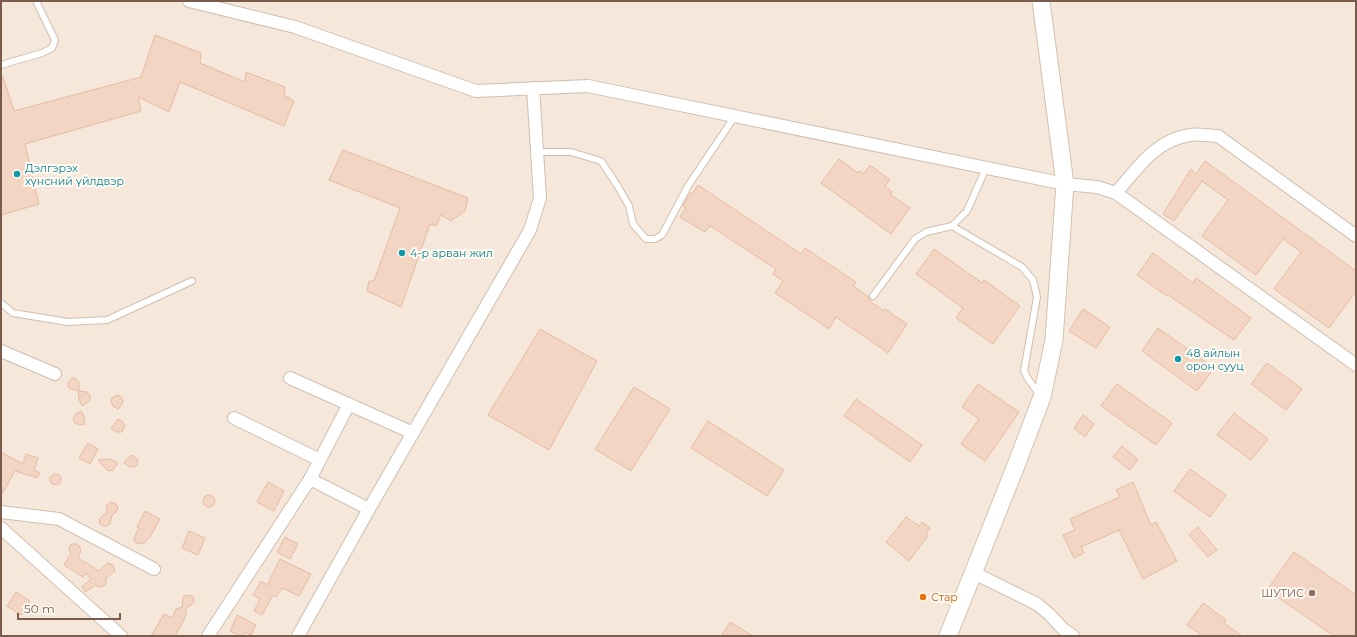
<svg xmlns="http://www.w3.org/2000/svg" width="1357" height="637" viewBox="0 0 1357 637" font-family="Montserrat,sans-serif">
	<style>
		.residential { fill: #f5e8da }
		.building { fill: #f3d5c3; stroke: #e6bba3 }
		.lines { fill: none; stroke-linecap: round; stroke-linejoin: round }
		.lane-casing { stroke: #d1beb0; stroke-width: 8 }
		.street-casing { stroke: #d1beb0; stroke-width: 14 }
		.secondary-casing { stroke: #d6c0b0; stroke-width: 19 }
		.lane { stroke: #fff; stroke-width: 6 }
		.street { stroke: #fff; stroke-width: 12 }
		.secondary { stroke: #fff; stroke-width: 17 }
		.culture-dot { fill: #0f9aa8; stroke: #fffaf3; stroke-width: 1.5 }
		.education-dot { fill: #8d6e63; stroke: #fffaf3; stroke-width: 1.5 }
		.food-dot { fill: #e8710a; stroke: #fffaf3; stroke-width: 1.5 }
		.labels { text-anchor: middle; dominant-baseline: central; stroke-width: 4; stroke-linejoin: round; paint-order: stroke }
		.culture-label { font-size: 11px; fill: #0d838f; stroke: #fffaf3; text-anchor: start }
		.education-label { font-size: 11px; fill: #785e54; stroke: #fffaf3; text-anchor: end }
		.food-label { font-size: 11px; fill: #c56008; stroke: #fffaf3; text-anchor: start }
	</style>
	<rect width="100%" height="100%" fill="#fdf6ec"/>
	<rect class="residential" x="1" y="1" width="1355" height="635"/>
	<g class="building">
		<path d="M155,35L201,53L200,63L245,82L246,72L285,87L284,95L294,101L284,126L180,82L169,112L138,97L141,111L25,144L39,204L1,215V77H3L14,111L141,77Z"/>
		<path d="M343,150L468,198L465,211L451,221L441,215L436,226L430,224L401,307L367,291L369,281H374L400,208L329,180Z"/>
		<path d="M839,159L858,173L860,171L864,174L870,165L890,180L885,186L892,192L890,194L910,208L891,234L821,183Z"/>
		<path d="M1205,161L1356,271V291L1329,328L1274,289L1301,252L1283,239L1256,275L1202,236L1228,200L1202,181L1174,221L1163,214L1191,169L1196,174Z"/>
		<path d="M698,185L801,254L805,248L856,282L853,286L869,297L871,302L884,311L885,309L907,324L888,353L836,317L829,329L775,293L783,281L773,274L776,269L710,226L705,232L680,217L686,208L683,206L690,193L692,194Z"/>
		<path d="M934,249L982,283L984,280L1020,306L993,344L956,318L963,308L916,274Z"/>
		<path d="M1153,253L1193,283L1196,278L1251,318L1234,340L1168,295L1167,296L1137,275Z"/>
		<path d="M1083,309L1110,327L1096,348L1069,331Z"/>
		<path d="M1158,328L1214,368L1197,391L1142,351Z"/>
		<path d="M540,329L597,361L549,450L488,415Z"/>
		<path d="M1267,363L1302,389L1286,410L1251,384Z"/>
		<path d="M72,378H75L79,382V391L87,392L90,395V399L88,402L82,406L79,399L78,391L71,389L68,387V382Z"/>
		<path d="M978,384L1019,412L985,461L961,444L979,419L962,407Z"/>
		<path d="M1117,384L1172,423L1156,445L1101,406Z"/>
		<path d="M634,387L670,409L631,471L595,449Z"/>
		<path d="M117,395L121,397L123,400L122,404L118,409L113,406L111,402L112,398Z"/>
		<path d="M856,399L922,445L910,462L844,416Z"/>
		<path d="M81,411L84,416L85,424L79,425L75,423L73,419L76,414Z"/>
		<path d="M1234,413L1268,439L1251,460L1217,435Z"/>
		<path d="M1083,415L1094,424L1085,437L1074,428Z"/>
		<path d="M118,419L123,422L125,426L122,432H117L111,429Z"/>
		<path d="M708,421L784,470L767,496L691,448Z"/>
		<path d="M88,443L98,449L90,464L79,458Z"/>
		<path d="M1122,446L1138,460L1130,470L1113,457Z"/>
		<path d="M1,452L23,464L26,454L38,458L34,470L40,473L37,478L15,471L1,496Z"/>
		<path d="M133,455L137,459L138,462L136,466L130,467L124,463L129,457Z"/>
		<path d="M110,459L118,463L113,470L109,471L106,469L98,460Z"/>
		<path d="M1190,469L1226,495L1210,517L1174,491Z"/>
		<path d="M54,474H58L61,477V482L58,485L52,484L49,478Z"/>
		<path d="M268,482L284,491L274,511L257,502Z"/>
		<path d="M1133,482L1151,525L1156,522L1177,561L1143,579L1119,530L1081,547L1084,553L1074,558L1063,535L1075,530L1070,519L1120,497L1116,490Z"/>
		<circle cx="209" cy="501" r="6"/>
		<path d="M111,502L116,504L118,509L116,512L112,515L110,524L107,526H103L100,524L99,519L102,516L107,513L106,506Z"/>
		<path d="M145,511L160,519L150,537L144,543L140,544L135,542L134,538L139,528L137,527Z"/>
		<path d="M906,517L919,526L922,522L930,528L926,534L928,536L909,561L886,542Z"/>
		<path d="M1198,527L1217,550L1208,557L1189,535Z"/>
		<path d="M189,531L205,538L198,555L182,548Z"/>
		<path d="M285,537L298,544L290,559L277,552Z"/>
		<path d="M71,544H77L80,547L81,550L78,558L99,571L108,563L113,565L115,571L106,578V583L104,586L98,587L96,585L85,592L82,587L91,579L86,573L83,577L64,565L71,554L69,549Z"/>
		<path d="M1294,552L1356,595V636H1334L1267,590Z"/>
		<path d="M280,559L311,574L299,596L282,588L276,597L273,595L262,615L254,611L260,599L253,595L261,581L267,585Z"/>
		<path d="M16,592L30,601L21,615L7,606Z"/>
		<path d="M186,595L192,596L194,599V602L191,605L186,608V615L183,622L175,636H151L164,614L172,618L176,609L182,607L183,597Z"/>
		<path d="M1203,603L1226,620L1224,623L1242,636H1203L1187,625Z"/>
		<path d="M237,615L256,625L251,635L245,632L243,636H240L230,631Z"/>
		<path d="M730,622L753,636H721Z"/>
	</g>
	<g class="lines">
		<g class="lane-casing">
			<g id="lane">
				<path d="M1,65L42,53L52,48L55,40L36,1"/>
				<path d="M537,152H571L601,161L617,185L629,206L633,224L646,239H655L662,235L688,186L735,116"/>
				<path d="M952,226L1022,267L1033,280L1037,297L1024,371L1028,379L1039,394"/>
				<path d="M873,296L915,239L926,232L952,226L967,211L986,168"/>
				<path d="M1,303L13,313L68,322L107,320L192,281"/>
			</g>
		</g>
		<g class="street-casing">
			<g id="street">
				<path d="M189,1L295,27L476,91L588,86L1065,184L1097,187L1116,193L1356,365"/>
				<path d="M1116,193C1137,169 1155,140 1190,135C1198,133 1209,136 1218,136L1356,236"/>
				<path d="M1,351L55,374"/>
				<path d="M290,378L413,433"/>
				<path d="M234,418L320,460"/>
				<path d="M310,479L369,509"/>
				<path d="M1,512L59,519L154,569"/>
				<path d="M1,528L121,636"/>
				<path d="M974,573L1037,604L1049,614L1063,629L1073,636"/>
				<path d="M208,636L310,479L349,404"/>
				<path d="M298,636L369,509L530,230L540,198L533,88"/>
			</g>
		</g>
		<g class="secondary-casing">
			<path id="secondary" d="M948,636L1015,468L1042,397L1054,340L1065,184L1041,1"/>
		</g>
		<use href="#lane" class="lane"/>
		<use href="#street" class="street"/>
		<use href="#secondary" class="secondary"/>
	</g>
	<g class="culture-dot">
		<circle cx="17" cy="174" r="4"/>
		<circle cx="402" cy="253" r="4"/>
		<circle cx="1178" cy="359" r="4"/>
	</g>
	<circle class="education-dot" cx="1312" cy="593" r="4"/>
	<circle class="food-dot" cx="923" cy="597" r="4"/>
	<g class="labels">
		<g class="culture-label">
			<text x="25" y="168">Дэлгэрэх<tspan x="25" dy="13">хүнсний үйлдвэр</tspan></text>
			<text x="410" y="253">4-р арван жил</text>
			<text x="1186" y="353">48 айлын<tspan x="1186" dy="13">орон сууц</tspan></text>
		</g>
		<g class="education-label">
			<text x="1304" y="593">ШУТИС</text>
		</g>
		<g class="food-label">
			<text x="931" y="597">Стар</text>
		</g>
	</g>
	<rect width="1357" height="637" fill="none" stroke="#7a5c4d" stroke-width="4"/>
	<path d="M18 613v6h102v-6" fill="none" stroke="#7a5c4d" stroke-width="2"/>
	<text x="24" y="613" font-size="12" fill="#7a5c4d" stroke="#fffaf3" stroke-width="3" paint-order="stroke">50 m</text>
</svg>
